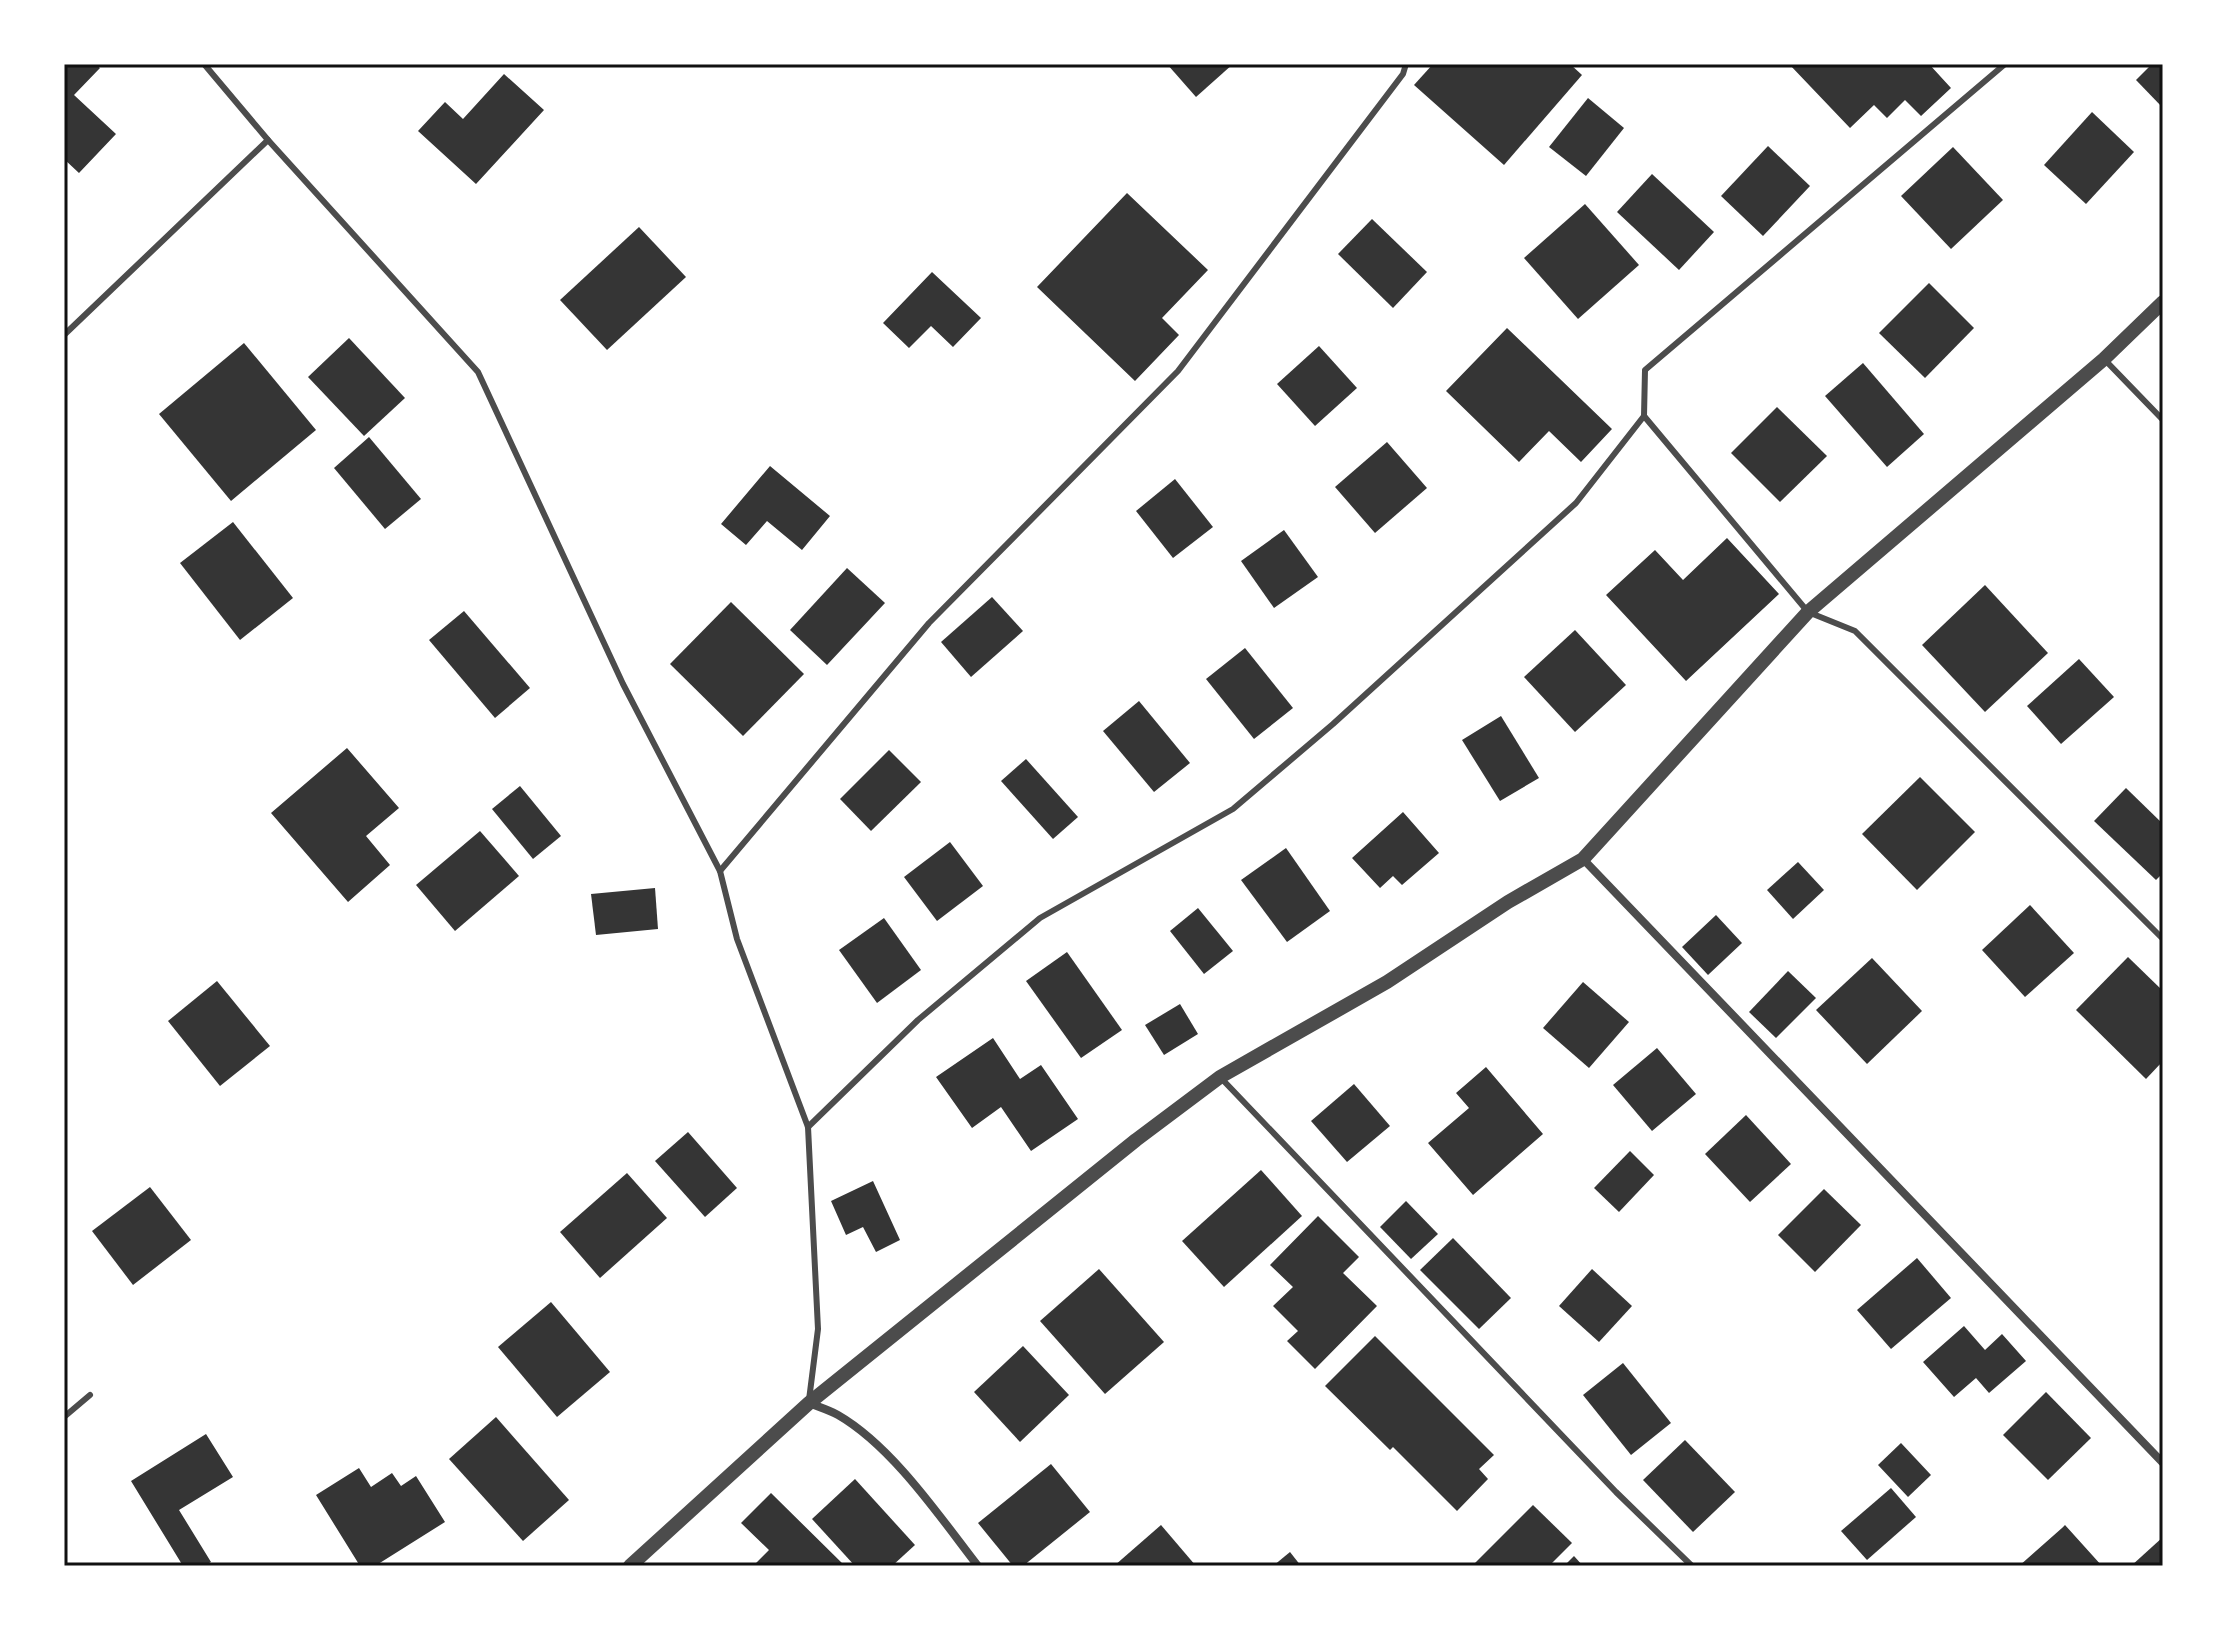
<svg xmlns="http://www.w3.org/2000/svg" width="2227" height="1630" viewBox="0 0 2227 1630" font-family="'Fira Sans',sans-serif">
	<style>
		.building { fill: #353535 }
		.lines { fill: none; stroke-linecap: round; stroke-linejoin: round }
		.service { stroke: #4c4c4c; stroke-width: 6 }
		.minor { stroke: #4c4c4c; stroke-width: 8 }
		.tertiary { stroke: #4c4c4c; stroke-width: 14 }
		.neatline { fill: none; stroke: #111; stroke-width: 3 }
	</style>
	<rect width="100%" height="100%" fill="#fff"/>
	<g class="building">
		<path d="M64,64L68,66L70,64H95L100,68L74,95L116,134L79,173L64,159Z"/>
		<path d="M1167,64H1233L1196,97Z"/>
		<path d="M1433,64H1570L1582,75L1504,165L1414,85Z"/>
		<path d="M1789,64H1929L1951,88L1921,116L1905,100L1887,118L1874,105L1850,128Z"/>
		<path d="M2152,64H2163V108L2136,80Z"/>
		<path d="M504,74L544,110L476,184L418,131L445,102L463,119Z"/>
		<path d="M1588,98L1624,128L1586,176L1549,147Z"/>
		<path d="M2092,112L2134,152L2086,204L2044,165Z"/>
		<path d="M1768,146L1810,186L1763,236L1721,196Z"/>
		<path d="M1953,147L2003,200L1951,249L1901,196Z"/>
		<path d="M1652,174L1714,232L1679,270L1617,212Z"/>
		<path d="M1127,193L1208,270L1162,318L1179,335L1135,381L1037,287Z"/>
		<path d="M1585,204L1639,265L1578,319L1524,258Z"/>
		<path d="M1372,219L1427,272L1393,308L1338,254Z"/>
		<path d="M639,227L686,277L607,350L560,300Z"/>
		<path d="M932,272L981,318L953,347L931,326L909,348L883,323Z"/>
		<path d="M1929,283L1974,328L1925,378L1879,333Z"/>
		<path d="M1507,328L1612,429L1581,462L1549,431L1519,462L1446,391Z"/>
		<path d="M349,338L405,398L364,436L308,377Z"/>
		<path d="M244,343L316,430L231,501L159,414Z"/>
		<path d="M1319,346L1357,388L1315,426L1277,384Z"/>
		<path d="M1863,363L1924,434L1887,467L1825,396Z"/>
		<path d="M1777,407L1827,456L1780,502L1731,453Z"/>
		<path d="M369,437L421,499L385,529L334,468Z"/>
		<path d="M1387,442L1427,488L1375,533L1335,487Z"/>
		<path d="M770,466L830,516L802,550L767,521L746,545L721,524Z"/>
		<path d="M1175,479L1213,527L1173,558L1136,511Z"/>
		<path d="M233,522L293,598L240,640L180,563Z"/>
		<path d="M1284,530L1318,577L1274,608L1241,561Z"/>
		<path d="M1727,538L1779,594L1686,681L1606,595L1655,550L1683,580Z"/>
		<path d="M847,568L885,603L827,665L790,630Z"/>
		<path d="M1985,585L2048,653L1985,712L1922,645Z"/>
		<path d="M992,597L1023,631L971,677L941,642Z"/>
		<path d="M731,602L804,674L743,736L670,664Z"/>
		<path d="M464,611L530,688L495,718L429,640Z"/>
		<path d="M1575,630L1626,685L1575,732L1524,677Z"/>
		<path d="M1245,648L1293,708L1254,739L1206,679Z"/>
		<path d="M2079,659L2114,697L2061,744L2027,706Z"/>
		<path d="M1139,701L1190,763L1154,792L1103,731Z"/>
		<path d="M1501,716L1539,778L1500,801L1462,740Z"/>
		<path d="M347,748L399,808L366,836L390,865L348,902L271,813Z"/>
		<path d="M889,750L921,782L871,831L840,799Z"/>
		<path d="M1026,759L1078,817L1053,839L1001,781Z"/>
		<path d="M1920,777L1975,832L1917,890L1862,834Z"/>
		<path d="M520,786L561,836L533,859L492,809Z"/>
		<path d="M2126,788L2163,824V873L2156,880L2094,821Z"/>
		<path d="M1403,812L1439,853L1402,885L1393,876L1380,888L1352,858Z"/>
		<path d="M480,831L519,876L455,931L416,885Z"/>
		<path d="M950,842L983,886L937,921L904,877Z"/>
		<path d="M1286,848L1330,911L1287,942L1241,880Z"/>
		<path d="M1798,862L1824,890L1793,919L1767,890Z"/>
		<path d="M655,888L658,929L596,935L591,894Z"/>
		<path d="M2030,905L2074,953L2025,997L1982,950Z"/>
		<path d="M1198,908L1233,951L1204,974L1170,931Z"/>
		<path d="M1716,915L1742,943L1708,975L1682,947Z"/>
		<path d="M884,918L921,970L877,1003L839,950Z"/>
		<path d="M1067,952L1122,1030L1081,1058L1026,981Z"/>
		<path d="M2128,957L2163,991V1061L2146,1079L2076,1010Z"/>
		<path d="M1872,958L1922,1011L1867,1064L1816,1010Z"/>
		<path d="M1788,971L1816,998L1776,1038L1749,1012Z"/>
		<path d="M217,981L270,1046L220,1086L168,1021Z"/>
		<path d="M1583,982L1629,1022L1589,1068L1543,1028Z"/>
		<path d="M1180,1004L1198,1034L1164,1055L1145,1025Z"/>
		<path d="M993,1038L1020,1079L1041,1065L1078,1119L1031,1151L1001,1107L972,1128L936,1077Z"/>
		<path d="M1657,1048L1696,1094L1652,1131L1613,1085Z"/>
		<path d="M1486,1067L1543,1134L1473,1195L1428,1143L1469,1108L1456,1093Z"/>
		<path d="M1354,1084L1390,1126L1347,1162L1311,1121Z"/>
		<path d="M1746,1115L1791,1164L1750,1202L1705,1154Z"/>
		<path d="M688,1132L737,1188L705,1217L655,1161Z"/>
		<path d="M1630,1151L1654,1175L1619,1212L1594,1188Z"/>
		<path d="M1261,1170L1302,1216L1224,1287L1182,1241Z"/>
		<path d="M627,1173L667,1218L600,1278L560,1232Z"/>
		<path d="M873,1181L900,1240L876,1252L863,1227L846,1235L831,1201Z"/>
		<path d="M150,1187L191,1240L133,1285L92,1231Z"/>
		<path d="M1824,1189L1861,1225L1815,1272L1778,1235Z"/>
		<path d="M1406,1201L1438,1234L1411,1259L1380,1227Z"/>
		<path d="M1318,1216L1359,1257L1343,1273L1377,1306L1315,1369L1287,1341L1298,1331L1273,1306L1293,1287L1270,1265Z"/>
		<path d="M1453,1238L1511,1298L1479,1329L1420,1270Z"/>
		<path d="M1917,1258L1951,1298L1891,1349L1857,1310Z"/>
		<path d="M1099,1269L1164,1342L1105,1394L1040,1321Z"/>
		<path d="M1592,1269L1632,1306L1599,1342L1559,1306Z"/>
		<path d="M551,1302L610,1372L557,1417L498,1347Z"/>
		<path d="M1964,1326L1985,1350L2002,1334L2026,1361L1989,1393L1976,1378L1954,1397L1923,1362Z"/>
		<path d="M1375,1336L1494,1455L1479,1469L1488,1479L1457,1511L1393,1447L1390,1450L1325,1386Z"/>
		<path d="M1023,1346L1069,1395L1020,1442L974,1392Z"/>
		<path d="M1623,1363L1671,1423L1631,1455L1583,1395Z"/>
		<path d="M2046,1392L2091,1438L2048,1480L2003,1435Z"/>
		<path d="M496,1417L569,1500L523,1541L449,1459Z"/>
		<path d="M206,1434L233,1477L179,1510L211,1562L204,1566H183L131,1481Z"/>
		<path d="M1685,1440L1735,1492L1693,1532L1643,1480Z"/>
		<path d="M1901,1443L1931,1475L1908,1497L1878,1465Z"/>
		<path d="M1051,1464L1090,1512L1023,1566H1013L978,1523Z"/>
		<path d="M359,1468L371,1487L392,1473L401,1486L416,1476L445,1522L375,1566H360L316,1495Z"/>
		<path d="M855,1479L915,1545L892,1566H855L812,1519Z"/>
		<path d="M1891,1488L1916,1517L1867,1560L1841,1531Z"/>
		<path d="M771,1493L845,1566H753L769,1550L741,1523Z"/>
		<path d="M1533,1505L1572,1543L1549,1566H1472Z"/>
		<path d="M1161,1525L1196,1566H1114Z"/>
		<path d="M2065,1525L2102,1566H2019L2062,1528Z"/>
		<path d="M2163,1537V1566H2131Z"/>
		<path d="M1290,1552L1301,1566H1273Z"/>
		<path d="M1574,1556L1583,1566H1564Z"/>
	</g>
	<g class="lines">
		<g class="service">
			<path d="M204,64L268,140L478,372L623,684L720,871L737,939L808,1127L818,1329L809,1400"/>
			<path d="M2005,64L1645,370L1644,416L1808,612L1855,631L2163,939"/>
			<path d="M64,335L268,140"/>
			<path d="M2104,359L2163,420"/>
			<path d="M720,871L929,623L1178,371L1403,74L1406,64"/>
			<path d="M1220,1077L1616,1492L1692,1566"/>
			<path d="M808,1127L918,1020L1040,918L1233,809L1333,724L1576,503L1644,416"/>
			<path d="M64,1417L90,1395"/>
		</g>
		<g class="minor">
			<path d="M1583,859L2163,1463"/>
			<path d="M809,1403C819,1407 829,1410 838,1415C892,1446 940,1517 978,1566"/>
		</g>
		<path class="tertiary" d="M630,1566L809,1403L1136,1140L1220,1077L1387,982L1508,902L1583,859L1808,612L2104,359L2163,302"/>
	</g>
	<rect width="2227" height="1630" fill="none" stroke="#ffffff" stroke-width="132"/>
	<rect x="66" y="66" width="2095" height="1498" class="neatline"/>
</svg>
